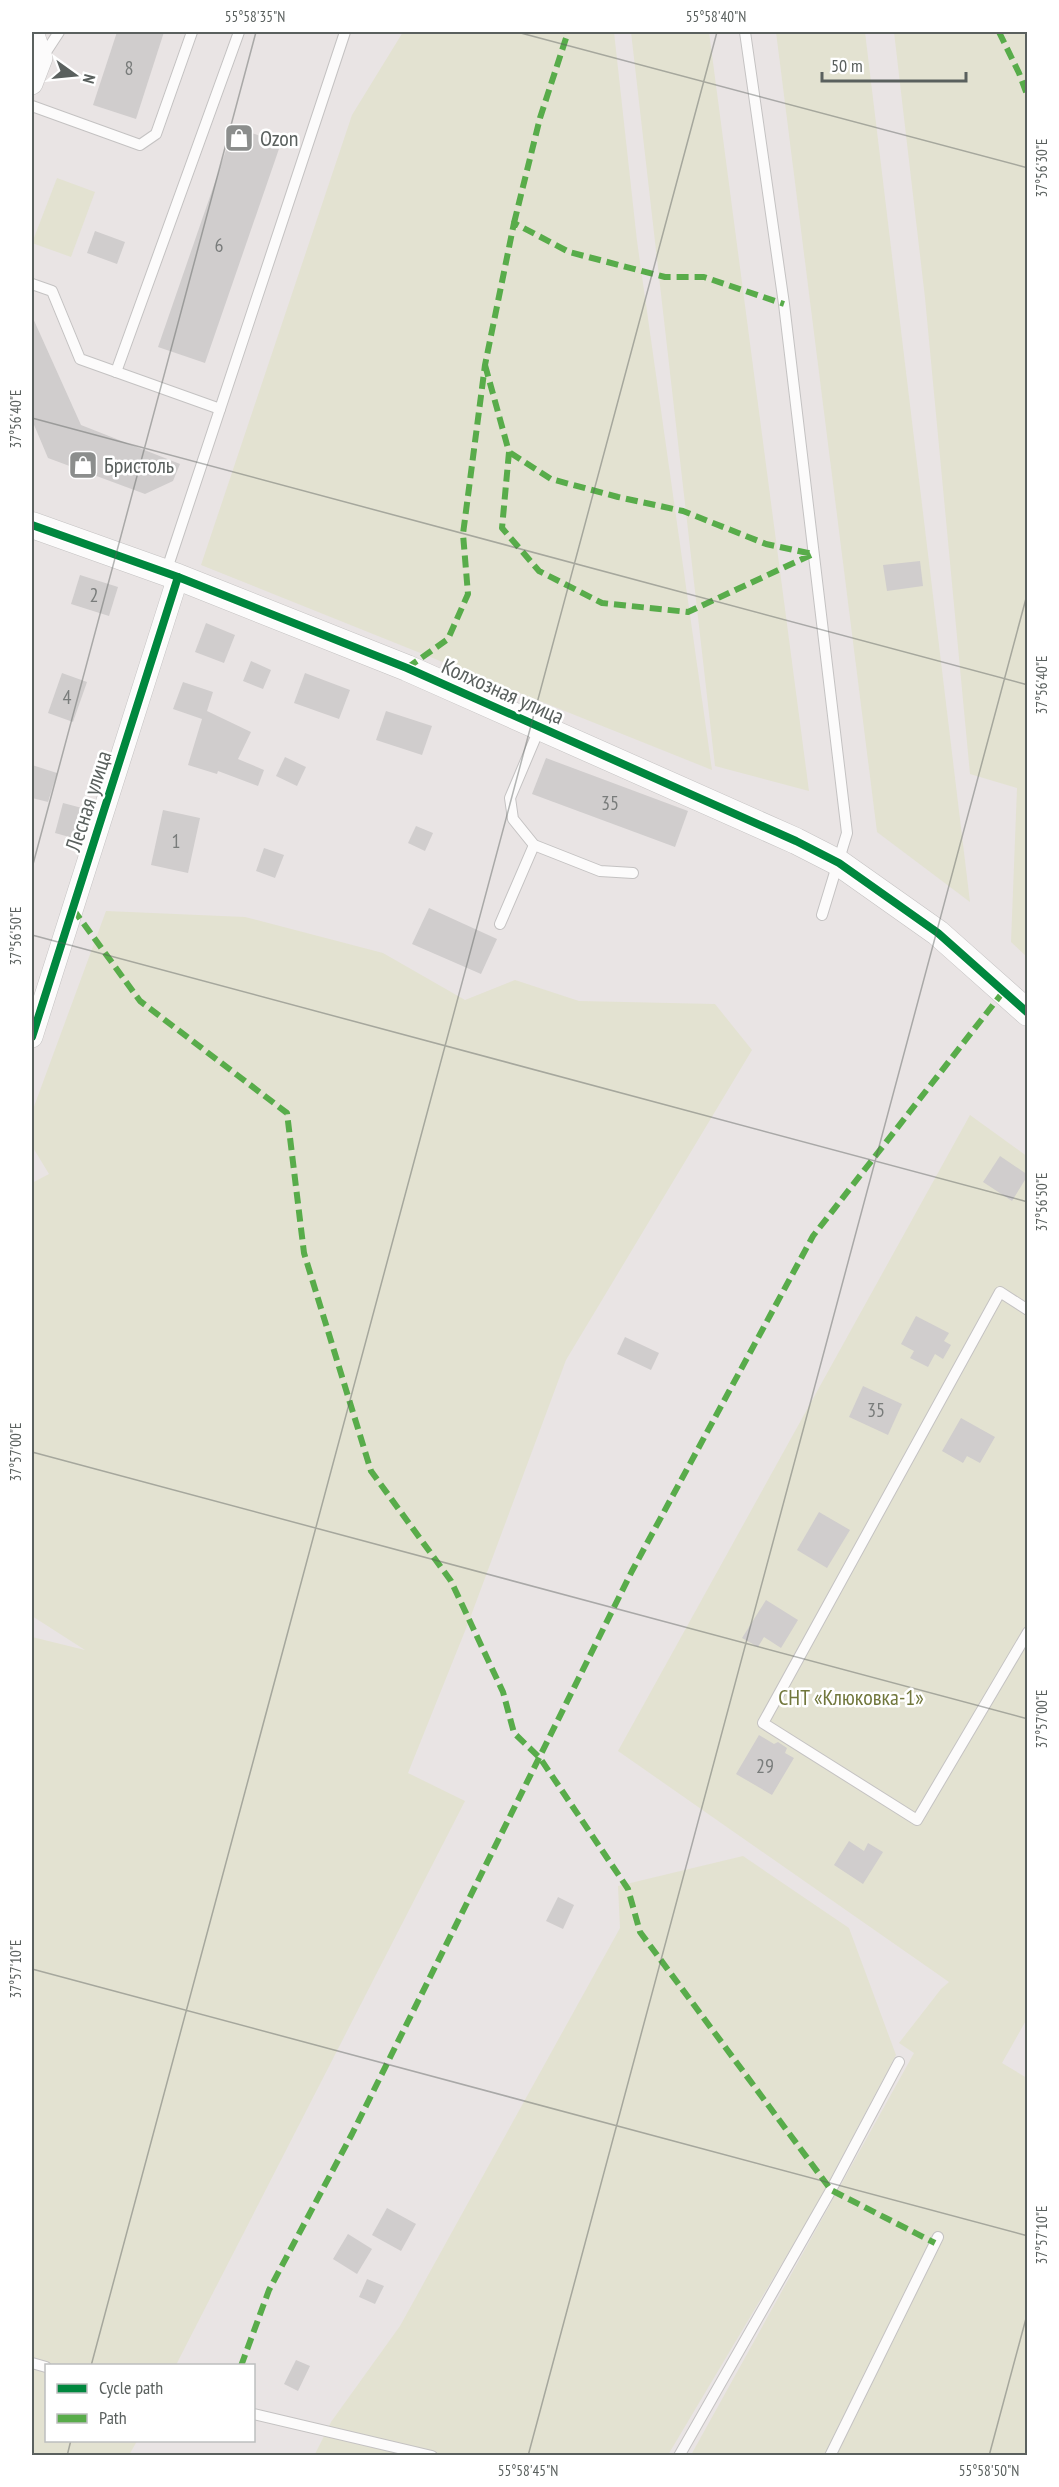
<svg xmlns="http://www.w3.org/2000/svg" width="1059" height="2487" viewBox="0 0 1059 2487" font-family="'PT Sans Narrow',sans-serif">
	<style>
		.green { fill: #e3e2d1 }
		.building { fill: #d0cdcd }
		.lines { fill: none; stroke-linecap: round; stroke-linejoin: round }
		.service-casing { stroke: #c4c2c2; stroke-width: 12 }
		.minor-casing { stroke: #c4c2c2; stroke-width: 22 }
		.tertiary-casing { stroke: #c4c2c2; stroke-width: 27 }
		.service { stroke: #fcfbfb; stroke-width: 10 }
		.minor { stroke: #fcfbfb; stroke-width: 21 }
		.tertiary { stroke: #fcfbfb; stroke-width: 26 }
		.quiet { stroke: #58ac4a; stroke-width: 6; stroke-dasharray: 12 6; stroke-linecap: butt }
		.cycleway-casing { stroke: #fff; stroke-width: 11 }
		.cycleway { stroke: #00873e; stroke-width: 8 }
		.ticks { fill: none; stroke: #5a605e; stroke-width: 1.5; stroke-opacity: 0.45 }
		.labels { text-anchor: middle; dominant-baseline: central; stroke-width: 5; stroke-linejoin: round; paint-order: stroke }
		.number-label { font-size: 20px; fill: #797c7b }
		.poi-label { font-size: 22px; fill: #5a605e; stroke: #fff; text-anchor: start }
		.street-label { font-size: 22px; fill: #5a605e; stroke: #fff }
		.park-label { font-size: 22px; fill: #71773c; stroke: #fff }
		.neatline { fill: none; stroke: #5a605e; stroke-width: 2 }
		.ticks-label { font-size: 15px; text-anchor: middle; fill: #5a605e }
	</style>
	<rect width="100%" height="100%" fill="#e9e4e4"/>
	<g class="green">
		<path d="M403,32H614L637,241L712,770L201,565L352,115Z"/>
		<path d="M631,32H709L809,791L715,766Z"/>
		<path d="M776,32H865L970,902L877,832Z"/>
		<path d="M894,32H1027V957L1011,942L1017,788L970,774L925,298Z"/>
		<path d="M57,178L95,192L71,257L32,243Z"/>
		<path d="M106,911L245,917L383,953L465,1000L515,980L579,1001L715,1004L752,1050L566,1360L469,1621L408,1773L465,1801L176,2365L46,2366V2440L137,2441L129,2455H32V1637L85,1650L32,1616V1183L49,1174L32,1146V1112Z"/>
		<path d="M970,1115L1028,1157V2017L1002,2063L1027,2078V2455H691L914,2053L899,2043L941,1989L949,1982L618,1751Z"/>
		<path d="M743,1856L849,1928L896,2055L815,2208L668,2455L314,2456L331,2422L400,2326L620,1928L618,1886Z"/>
	</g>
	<g class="building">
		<path d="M117,32H164L136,119L93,105Z"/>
		<path d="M234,127L281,143L205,363L158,347Z"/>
		<path d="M95,231L125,242L117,264L87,253Z"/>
		<path d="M32,316L81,425L180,464L173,481L145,494L48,458L32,420Z"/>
		<path d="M920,561L923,586L887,591L883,565Z"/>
		<path d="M80,575L118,587L109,616L71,604Z"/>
		<path d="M206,623L235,635L224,663L195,652Z"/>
		<path d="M251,661L271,670L263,689L243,681Z"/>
		<path d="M62,673L87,682L73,722L48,713Z"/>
		<path d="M305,673L350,690L339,719L294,703Z"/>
		<path d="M183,682L213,692L207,711L251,732L238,759L264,770L258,786L218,771L217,774L188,765L202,719L173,709Z"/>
		<path d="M386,711L432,726L422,755L376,740Z"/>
		<path d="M285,757L306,767L297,786L276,776Z"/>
		<path d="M546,758L688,811L675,847L532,794Z"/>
		<path d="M32,765L57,773L48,802L32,798Z"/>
		<path d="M63,803L82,808L73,838L55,833Z"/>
		<path d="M163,810L200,818L188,873L151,865Z"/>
		<path d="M416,826L433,833L425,851L408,843Z"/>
		<path d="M264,848L284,855L275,878L256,871Z"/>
		<path d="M429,908L497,939L481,974L412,944Z"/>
		<path d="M1000,1156L1028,1175L1012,1201L983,1182Z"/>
		<path d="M916,1316L949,1333L944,1341L951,1345L943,1359L935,1354L928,1367L910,1358L914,1351L901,1344Z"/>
		<path d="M625,1337L659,1353L651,1370L617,1354Z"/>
		<path d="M863,1386L902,1404L888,1435L849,1417Z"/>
		<path d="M961,1418L995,1437L980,1463L967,1456L963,1463L942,1451Z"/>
		<path d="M819,1512L850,1530L827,1568L797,1550Z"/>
		<path d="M766,1600L798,1620L781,1648L764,1637L758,1647L742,1638Z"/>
		<path d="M759,1735L774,1744L778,1742L787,1748L785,1753L794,1758L772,1795L736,1774Z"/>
		<path d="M849,1841L864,1851L868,1843L883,1852L863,1884L834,1865Z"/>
		<path d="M558,1897L574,1905L563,1929L546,1921Z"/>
		<path d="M387,2208L416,2224L401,2251L372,2235Z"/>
		<path d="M348,2234L372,2249L357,2274L333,2259Z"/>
		<path d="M367,2279L384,2286L375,2304L359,2297Z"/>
		<path d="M296,2360L310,2366L298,2391L284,2384Z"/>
	</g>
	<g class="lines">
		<g class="service-casing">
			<g id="service">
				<path d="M745,32L784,304L847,833L822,915"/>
				<path d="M42,58L59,32"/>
				<path d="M32,106L140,145L156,134L192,32"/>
				<path d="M32,284L52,291L80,359L220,409"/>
				<path d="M116,372L239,32"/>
				<path d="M166,572L345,32"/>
				<path d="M540,727L510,798L513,819L534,845L600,871L633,873"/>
				<path d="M500,924L534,845"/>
				<path d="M1028,1310L1000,1292L763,1723L917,1820L1028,1632"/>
				<path d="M32,2363L46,2367"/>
				<path d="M254,2414L432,2456"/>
				<path d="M679,2456L831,2190L899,2062"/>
				<path d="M830,2456L938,2237"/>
			</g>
		</g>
		<g class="minor-casing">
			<g id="minor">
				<path d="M32,84L42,58L33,32"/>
				<path d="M32,1037L178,577"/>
			</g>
		</g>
		<g class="tertiary-casing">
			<path id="tertiary" d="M32,525L178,577L407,668L796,841L839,863L938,933L1028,1013"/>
		</g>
		<use href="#service" class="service"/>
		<use href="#minor" class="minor"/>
		<use href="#tertiary" class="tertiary"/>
		<g class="quiet">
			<path d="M999,32L1019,73L1028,97"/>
			<path d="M514,223L540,118L568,32"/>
			<path d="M485,365L509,452L502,528L539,571L602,603L688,612L813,554L766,544L683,511L618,497L551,479L509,452"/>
			<path d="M407,668L448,639L468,594L463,534L485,365L514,223L569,252L665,277H704L784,304"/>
			<path d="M73,909L140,1001L287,1113L304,1253L371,1471L451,1581L503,1692L514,1733L540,1758L628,1889L640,1932L831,2190L935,2243"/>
			<path d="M241,2366L269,2290L352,2134L632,1571L813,1236L1003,992"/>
		</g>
		<g class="cycleway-casing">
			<g id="cycleway">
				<path d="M32,525L178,577L407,668L796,841L839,863L938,933L1028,1013"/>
				<path d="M32,1037L178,577"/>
			</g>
		</g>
		<use href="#cycleway" class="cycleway"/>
	</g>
	<path class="ticks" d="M517,32L1028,168M32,418L1028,685M32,868L256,32M32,935L1028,1202M32,1452L1028,1719M32,1969L1028,2236M91,2366L717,32M67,2456L71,2440M528,2456L1028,591M989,2456L1028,2311"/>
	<defs>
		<g id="shop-square" transform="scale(1.5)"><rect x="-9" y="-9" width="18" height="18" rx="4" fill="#8c8e8d" stroke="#fff"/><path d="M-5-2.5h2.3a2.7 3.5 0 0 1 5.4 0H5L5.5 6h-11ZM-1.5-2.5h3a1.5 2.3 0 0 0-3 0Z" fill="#fff"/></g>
	</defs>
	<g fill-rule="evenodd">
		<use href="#shop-square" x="239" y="138"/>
		<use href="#shop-square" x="83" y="465"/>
	</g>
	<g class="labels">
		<g class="number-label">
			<text x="129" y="68">8</text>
			<text x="219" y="245">6</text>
			<text x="94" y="595">2</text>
			<text x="67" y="697">4</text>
			<text x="610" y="803">35</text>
			<text x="176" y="841">1</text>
			<text x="876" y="1410">35</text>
			<text x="765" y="1766">29</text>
		</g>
		<g class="poi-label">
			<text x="260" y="138">Ozon</text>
			<text x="104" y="465">Бристоль</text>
		</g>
		<g class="street-label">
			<text transform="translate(503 691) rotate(24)">Колхозная улица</text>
			<text transform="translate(88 801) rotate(-72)">Лесная улица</text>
		</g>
		<g class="park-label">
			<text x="851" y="1697">СНТ «Клюковка-1»</text>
		</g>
	</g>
	<rect width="1059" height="2487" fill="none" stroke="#ffffff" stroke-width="66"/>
	<rect x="45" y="2364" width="210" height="78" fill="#ffffff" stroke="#bdbfbf" stroke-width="1.5"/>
	<rect x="57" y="2384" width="30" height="9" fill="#00873e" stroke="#bdbfbf" stroke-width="1.5"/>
	<text x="99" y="2394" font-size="18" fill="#5a605e">Cycle path</text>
	<rect x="57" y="2414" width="30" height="9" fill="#58ac4a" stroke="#bdbfbf" stroke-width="1.5"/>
	<text x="99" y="2424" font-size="18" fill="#5a605e">Path</text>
	<g transform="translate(75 75) rotate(105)" stroke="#ffffff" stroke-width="4.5" paint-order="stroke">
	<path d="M0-4.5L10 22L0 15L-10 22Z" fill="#5a605e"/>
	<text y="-9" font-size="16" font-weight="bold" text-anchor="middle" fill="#5a605e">N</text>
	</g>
	<path d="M822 72v9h144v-9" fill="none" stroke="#5a605e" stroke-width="3"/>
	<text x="831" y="72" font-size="18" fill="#5a605e" stroke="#ffffff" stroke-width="4.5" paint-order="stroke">50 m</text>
	<rect x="33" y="33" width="993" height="2421" class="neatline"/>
	<g class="ticks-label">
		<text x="255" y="22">55°58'35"N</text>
		<text x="716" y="22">55°58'40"N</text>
		<text transform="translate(1042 168) rotate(-90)" y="5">37°56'30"E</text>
		<text transform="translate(16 419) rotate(-90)" y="5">37°56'40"E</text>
		<text transform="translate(1042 685) rotate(-90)" y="5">37°56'40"E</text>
		<text transform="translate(16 936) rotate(-90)" y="5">37°56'50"E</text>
		<text transform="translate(1042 1202) rotate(-90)" y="5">37°56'50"E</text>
		<text transform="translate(16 1452) rotate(-90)" y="5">37°57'00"E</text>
		<text transform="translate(1042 1719) rotate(-90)" y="5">37°57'00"E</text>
		<text transform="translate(16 1969) rotate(-90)" y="5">37°57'10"E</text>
		<text transform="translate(1042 2235) rotate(-90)" y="5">37°57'10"E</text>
		<text x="528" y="2476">55°58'45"N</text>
		<text x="989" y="2476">55°58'50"N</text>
	</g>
</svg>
